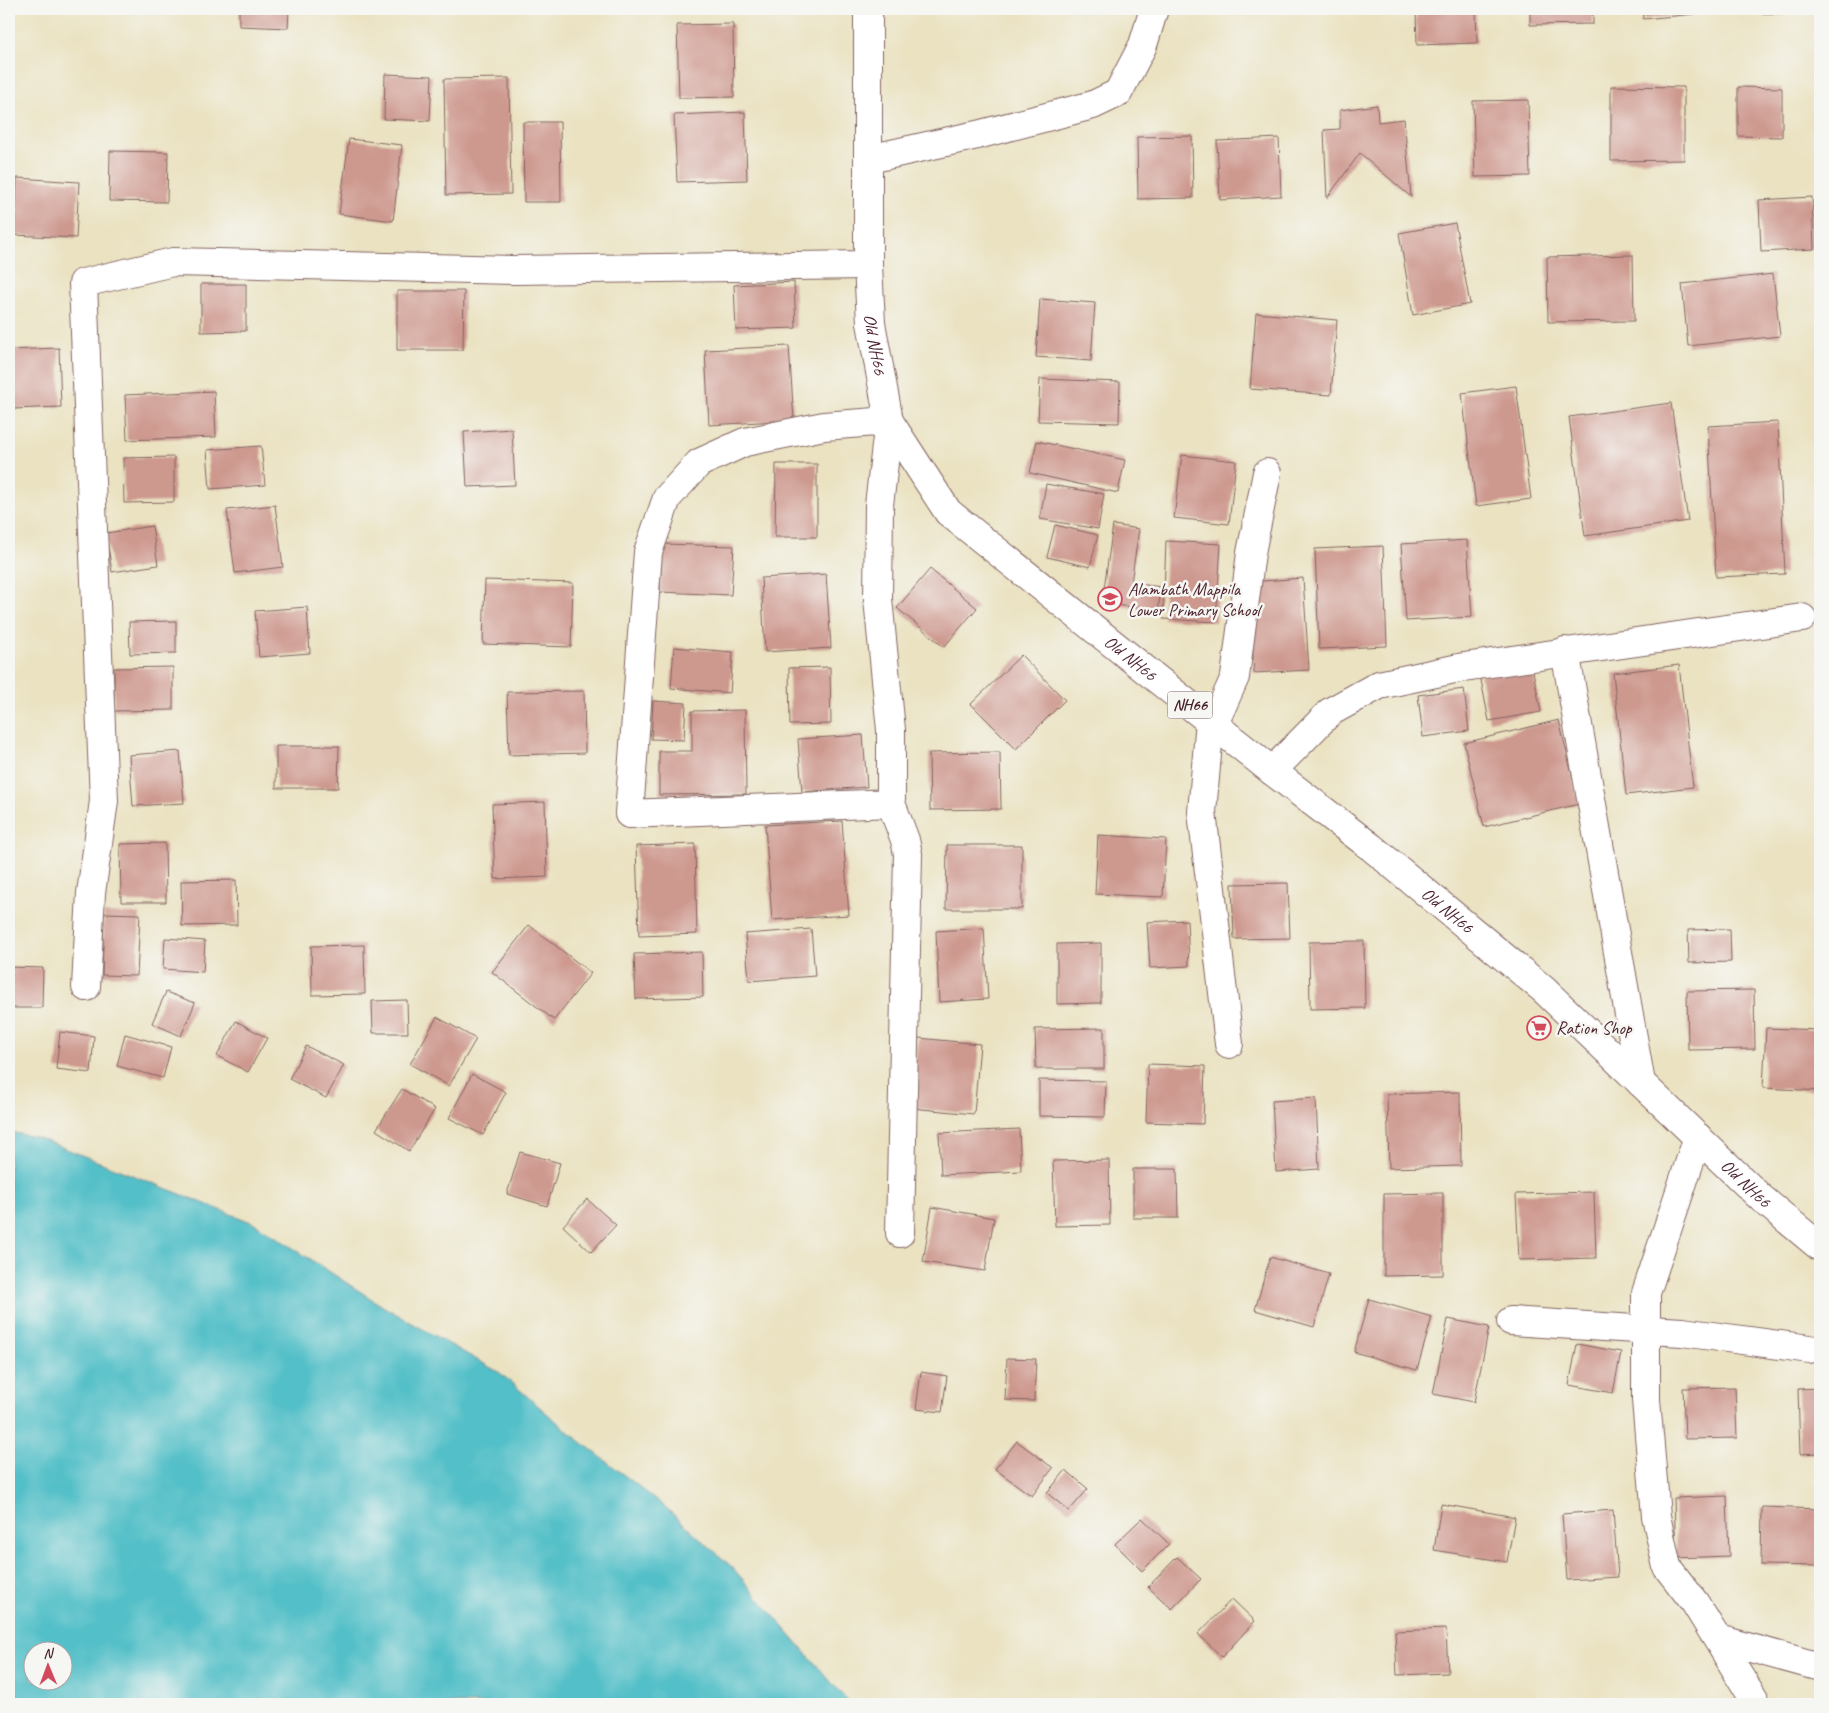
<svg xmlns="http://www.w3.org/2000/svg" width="1829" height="1713" viewBox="0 0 1829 1713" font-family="Caveat,sans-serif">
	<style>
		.water { fill: #52bfc8; stroke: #4e6f7a; fill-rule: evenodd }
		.building { fill: #cd988e }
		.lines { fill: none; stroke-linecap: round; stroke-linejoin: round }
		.minor-casing { stroke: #826360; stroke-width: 30 }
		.major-casing { stroke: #826360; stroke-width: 30 }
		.minor { stroke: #fff; stroke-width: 28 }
		.major { stroke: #fff; stroke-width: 28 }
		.labels { text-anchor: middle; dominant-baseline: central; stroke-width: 5; stroke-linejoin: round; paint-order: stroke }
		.shield { fill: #f6f6f2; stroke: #7e6067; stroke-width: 1 }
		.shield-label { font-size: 16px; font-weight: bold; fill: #4a1f2b }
		.street-label { font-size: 18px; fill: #4a1f2b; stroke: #f6f6f2 }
		.poi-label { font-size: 18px; fill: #4a1f2b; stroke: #f6f6f2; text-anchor: start }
	</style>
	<rect width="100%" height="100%" fill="#f6f6f2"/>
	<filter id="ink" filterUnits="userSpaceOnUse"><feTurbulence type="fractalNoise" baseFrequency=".02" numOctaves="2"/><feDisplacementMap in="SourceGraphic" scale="10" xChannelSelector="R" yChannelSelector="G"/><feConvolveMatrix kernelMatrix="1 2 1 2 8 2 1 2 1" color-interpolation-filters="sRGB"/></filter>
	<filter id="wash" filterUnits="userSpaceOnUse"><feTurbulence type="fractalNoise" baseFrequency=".0096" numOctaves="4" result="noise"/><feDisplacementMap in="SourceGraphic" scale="20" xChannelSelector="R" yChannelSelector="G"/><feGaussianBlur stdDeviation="1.12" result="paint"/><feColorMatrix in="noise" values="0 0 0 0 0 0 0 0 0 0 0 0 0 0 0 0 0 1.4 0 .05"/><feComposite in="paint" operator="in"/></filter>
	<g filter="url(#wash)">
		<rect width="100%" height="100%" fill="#eae2c1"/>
		<path class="water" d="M9,1132L36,1137L256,1224L384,1307L500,1373L571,1434L664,1506L732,1567L850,1704H9ZM32,1650H62V1680H32Z"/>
		<g id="blocks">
			<g class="building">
				<path d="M239,9H289L288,28L239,26Z"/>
				<path d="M1416,9H1476L1477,43L1417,45Z"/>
				<path d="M1530,9H1593V24L1530,25Z"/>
				<path d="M1642,9H1695V14L1643,19Z"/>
				<path d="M1744,9H1794V14L1744,13Z"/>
				<path d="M733,24L734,97L679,98L677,25Z"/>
				<path d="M385,74L432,76L430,121L384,119Z"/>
				<path d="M509,78L511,194L446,195L444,79Z"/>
				<path d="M1611,86L1684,87V160L1611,161Z"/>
				<path d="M1738,87L1782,88V137L1738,136Z"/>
				<path d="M1528,100L1530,176L1475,177L1473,101Z"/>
				<path d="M1377,105L1378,122L1404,119L1411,197L1360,153L1327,198L1324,130L1340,129V110Z"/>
				<path d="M745,112L747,180L677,182L674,115Z"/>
				<path d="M523,122H560L561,202H524Z"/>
				<path d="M1192,136L1193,198L1138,199L1137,137Z"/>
				<path d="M1279,138L1281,196L1220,200L1217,141Z"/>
				<path d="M349,139L402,145L393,221L339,214Z"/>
				<path d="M110,151L168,152L167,202L109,201Z"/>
				<path d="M17,178L79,182L76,238L14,235Z"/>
				<path d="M1812,197L1814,249L1761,252L1759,200Z"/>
				<path d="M1455,223L1470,304L1413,315L1399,233Z"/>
				<path d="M1633,255L1634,321L1548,322L1547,257Z"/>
				<path d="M1773,274L1780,336L1688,346L1682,284Z"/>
				<path d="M794,282L796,328L736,330L734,285Z"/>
				<path d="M201,284H246V331L201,332Z"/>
				<path d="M397,291H464L463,350H397Z"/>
				<path d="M1040,299L1095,303L1091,361L1036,357Z"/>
				<path d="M1256,313L1337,320L1331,395L1250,389Z"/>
				<path d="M789,346L794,420L709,425L705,350Z"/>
				<path d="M59,348L61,407L13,409L11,350Z"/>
				<path d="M1040,379L1120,382L1119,423L1038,421Z"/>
				<path d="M1516,386L1531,499L1476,506L1462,393Z"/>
				<path d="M214,391L216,437L127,440L125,395Z"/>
				<path d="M1671,403L1688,521L1585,536L1569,417Z"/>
				<path d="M1778,422L1785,574L1716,577L1708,426Z"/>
				<path d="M512,429L515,485L467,487L464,432Z"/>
				<path d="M1037,441L1125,460L1118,493L1030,473Z"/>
				<path d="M261,446L265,485L210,489L207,450Z"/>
				<path d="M1182,455L1236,461L1229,524L1174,518Z"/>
				<path d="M174,457V502L124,503L123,458Z"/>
				<path d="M776,464H817V537H775Z"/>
				<path d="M1046,484L1104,494L1098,529L1040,519Z"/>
				<path d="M275,505L283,567L235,573L227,510Z"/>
				<path d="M1055,525L1098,535L1090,567L1047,557Z"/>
				<path d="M1113,525L1139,529L1131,583L1161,587L1158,611L1102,603Z"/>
				<path d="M152,526L158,565L112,572L106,533Z"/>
				<path d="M1467,540L1472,617L1406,621L1401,544Z"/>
				<path d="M1166,541L1221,544L1216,622L1163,619Z"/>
				<path d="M662,544L734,546L731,595L660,592Z"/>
				<path d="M1383,546L1387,646L1319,649L1315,549Z"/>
				<path d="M930,569L977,608L944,647L897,608Z"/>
				<path d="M826,574L831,648L765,652L761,578Z"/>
				<path d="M1303,578L1309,670L1254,673L1249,582Z"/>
				<path d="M485,580L573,583L571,647L483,644Z"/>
				<path d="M307,607L310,653L259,657L255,611Z"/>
				<path d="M176,621V653L130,654L129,622Z"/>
				<path d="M674,647L733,652L730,693L671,688Z"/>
				<path d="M1021,655L1065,700L1016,749L971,704Z"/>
				<path d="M1679,665L1693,787L1626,795L1613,673Z"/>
				<path d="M1532,666L1541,712L1489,721L1480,675Z"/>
				<path d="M173,667V710L114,711V668Z"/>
				<path d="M830,667L831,724L790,725L789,668Z"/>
				<path d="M1464,689L1469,731L1423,737L1418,695Z"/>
				<path d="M584,691L585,753L509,755L507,692Z"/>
				<path d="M653,701L686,703L684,740L651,739Z"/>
				<path d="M745,710L746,794L659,795V751H692V711Z"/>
				<path d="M1559,720L1579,804L1484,827L1464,743Z"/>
				<path d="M863,735L867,787L802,792L798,739Z"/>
				<path d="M276,746H339L338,788H276Z"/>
				<path d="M180,751L184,803L133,806L129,755Z"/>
				<path d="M1000,752L1001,809L930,810L929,753Z"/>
				<path d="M545,802L547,877L495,879L492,804Z"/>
				<path d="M842,821L849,915L772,920L765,825Z"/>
				<path d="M1098,835L1166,839L1163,897L1095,894Z"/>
				<path d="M165,843L166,902H121L120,844Z"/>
				<path d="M695,844L697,934L639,936L636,846Z"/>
				<path d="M947,845H1022V909H946Z"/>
				<path d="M236,880L237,925L182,926L181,881Z"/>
				<path d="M1288,883L1290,938L1234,939L1232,884Z"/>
				<path d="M104,913L140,914L137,976L102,975Z"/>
				<path d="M1187,920L1189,966L1150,968L1147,922Z"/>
				<path d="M529,925L591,973L554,1020L492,972Z"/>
				<path d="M984,928L988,999L939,1002L936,931Z"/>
				<path d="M811,929L815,976L749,981L745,934Z"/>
				<path d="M1730,929L1731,962L1689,963L1688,930Z"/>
				<path d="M165,938L205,941L203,972L163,969Z"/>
				<path d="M1364,941L1365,1008L1310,1009L1309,942Z"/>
				<path d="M1101,943V1003L1057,1004V944Z"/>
				<path d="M364,945L365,994L312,995L311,946Z"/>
				<path d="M702,952L703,997L636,999L634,954Z"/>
				<path d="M9,967L43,968L42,1008H9Z"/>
				<path d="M1754,990L1755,1049L1688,1050L1687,991Z"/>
				<path d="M166,992L195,1003L181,1036L152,1023Z"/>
				<path d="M407,1000L408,1033H373L372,1001Z"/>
				<path d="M437,1017L476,1039L449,1086L410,1064Z"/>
				<path d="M236,1021L267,1038L248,1072L217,1056Z"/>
				<path d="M1104,1028V1069H1036L1035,1029Z"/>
				<path d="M1766,1028L1820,1030V1091L1763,1088Z"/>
				<path d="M60,1032L94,1036L91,1073L56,1069Z"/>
				<path d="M125,1034L171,1047L163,1078L117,1066Z"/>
				<path d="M918,1038L980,1044L974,1114L911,1108Z"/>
				<path d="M306,1046L344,1065L326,1098L289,1079Z"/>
				<path d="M1148,1064L1205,1066L1203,1124L1146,1122Z"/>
				<path d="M472,1074L506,1092L483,1135L449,1118Z"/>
				<path d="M1039,1080L1106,1081L1105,1117L1039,1116Z"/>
				<path d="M402,1089L435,1109L409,1151L376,1130Z"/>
				<path d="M1460,1092L1461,1166L1389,1168L1387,1094Z"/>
				<path d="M1316,1098L1319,1169L1276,1172L1272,1101Z"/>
				<path d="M1019,1129L1021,1171L941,1175L939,1133Z"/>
				<path d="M520,1152L560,1163L547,1206L507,1194Z"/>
				<path d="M1109,1160L1110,1225L1055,1226L1053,1161Z"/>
				<path d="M1133,1169H1177L1178,1218H1133Z"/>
				<path d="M1594,1192L1596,1258L1519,1260L1516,1194Z"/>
				<path d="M1443,1193V1275L1384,1276V1194Z"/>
				<path d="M587,1199L616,1225L591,1252L563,1226Z"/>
				<path d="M932,1207L994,1218L985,1271L923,1262Z"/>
				<path d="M1270,1257L1329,1274L1314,1327L1255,1310Z"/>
				<path d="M1369,1299L1432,1317L1417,1370L1354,1352Z"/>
				<path d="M1448,1319L1489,1327L1474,1402L1433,1394Z"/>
				<path d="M1577,1344L1621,1352L1613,1393L1569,1385Z"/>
				<path d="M1007,1358L1036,1359L1034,1401L1005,1400Z"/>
				<path d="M921,1372L947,1376L942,1412L916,1409Z"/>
				<path d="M1735,1387L1737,1438L1685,1439L1683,1388Z"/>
				<path d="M1820,1388V1453L1800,1454L1798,1389Z"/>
				<path d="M1017,1441L1053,1468L1032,1496L995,1469Z"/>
				<path d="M1066,1470L1088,1489L1069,1511L1047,1493Z"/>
				<path d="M1727,1496L1729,1556L1676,1558L1674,1498Z"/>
				<path d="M1441,1504L1515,1517L1507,1562L1434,1550Z"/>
				<path d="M1762,1507L1820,1509V1566L1761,1565Z"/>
				<path d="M1613,1510L1618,1577L1567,1580L1562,1514Z"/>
				<path d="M1142,1518L1169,1544L1142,1571L1115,1544Z"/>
				<path d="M1177,1557L1201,1579L1172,1609L1148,1587Z"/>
				<path d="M1232,1599L1255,1621L1222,1657L1198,1634Z"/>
				<path d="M1446,1629L1448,1673L1397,1675L1395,1631Z"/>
			</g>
		</g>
	</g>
	<g filter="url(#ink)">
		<use href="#blocks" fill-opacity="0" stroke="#826360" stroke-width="1"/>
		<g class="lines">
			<g class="minor-casing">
				<g id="minor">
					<path d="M869,159L977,135L1093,105L1118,93L1143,45L1154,9"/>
					<path d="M1565,651L1641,1083"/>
					<path d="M1210,720L1202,812L1229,1044"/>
					<path d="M1214,724L1235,677L1251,553L1267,473"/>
					<path d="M1272,771L1330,712L1379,685L1464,667L1802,618"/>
					<path d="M891,803L629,814L648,552L667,498L699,463L745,442L824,426L889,421L879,505L878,599L891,730V803L905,840L908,854L900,1233"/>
					<path d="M86,987L91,893L104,801L83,283L173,262L514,270L868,265"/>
					<path d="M1698,1137L1646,1293V1400L1656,1516L1667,1567L1695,1603L1757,1704"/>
					<path d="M1511,1321L1682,1332L1810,1349"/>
					<path d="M1718,1639L1820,1667"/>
				</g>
			</g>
			<g class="major-casing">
				<g id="major">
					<path id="s1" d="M868,9V265L871,323L889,421L948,512L1272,771L1371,847L1544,990L1761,1198L1820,1247"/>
				</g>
			</g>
			<use href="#minor" class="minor"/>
			<use href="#major" class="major"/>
		</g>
	</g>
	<defs>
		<g id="school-ring" transform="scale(1.25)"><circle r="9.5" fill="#f6f6f2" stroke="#d1495b" stroke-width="1.5"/><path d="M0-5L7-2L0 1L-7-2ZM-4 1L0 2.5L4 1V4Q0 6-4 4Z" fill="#d1495b"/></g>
		<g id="supermarket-ring" transform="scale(1.25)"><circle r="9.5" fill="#f6f6f2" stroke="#d1495b" stroke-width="1.5"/><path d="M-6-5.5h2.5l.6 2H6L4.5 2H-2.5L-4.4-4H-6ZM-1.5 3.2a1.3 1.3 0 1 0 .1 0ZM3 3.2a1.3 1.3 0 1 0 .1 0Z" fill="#d1495b"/></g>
	</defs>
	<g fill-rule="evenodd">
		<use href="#school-ring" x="1110" y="599"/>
		<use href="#supermarket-ring" x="1539" y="1028"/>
	</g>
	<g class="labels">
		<rect class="shield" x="1167.5" y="691.5" width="45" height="27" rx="4"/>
		<g class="shield-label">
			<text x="1190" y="705">NH66</text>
		</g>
		<g class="street-label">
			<text stroke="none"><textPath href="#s1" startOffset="336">Old NH66</textPath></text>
			<text stroke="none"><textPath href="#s1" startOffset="756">Old NH66</textPath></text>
			<text stroke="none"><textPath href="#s1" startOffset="1161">Old NH66</textPath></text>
			<text stroke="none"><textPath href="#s1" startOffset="1566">Old NH66</textPath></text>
		</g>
		<g class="poi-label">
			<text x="1128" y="589">Alambath Mappila<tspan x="1128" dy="21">Lower Primary School</tspan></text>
			<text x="1556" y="1028">Ration Shop</text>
		</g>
	</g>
	<rect width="1829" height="1713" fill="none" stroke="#f6f6f2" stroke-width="30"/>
	<g transform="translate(48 1666) rotate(359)"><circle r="24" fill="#f6f6f2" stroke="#b1a0a2"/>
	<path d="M0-4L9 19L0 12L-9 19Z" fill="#d1495b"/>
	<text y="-8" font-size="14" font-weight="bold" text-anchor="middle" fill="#4a1f2b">N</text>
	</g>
</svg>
